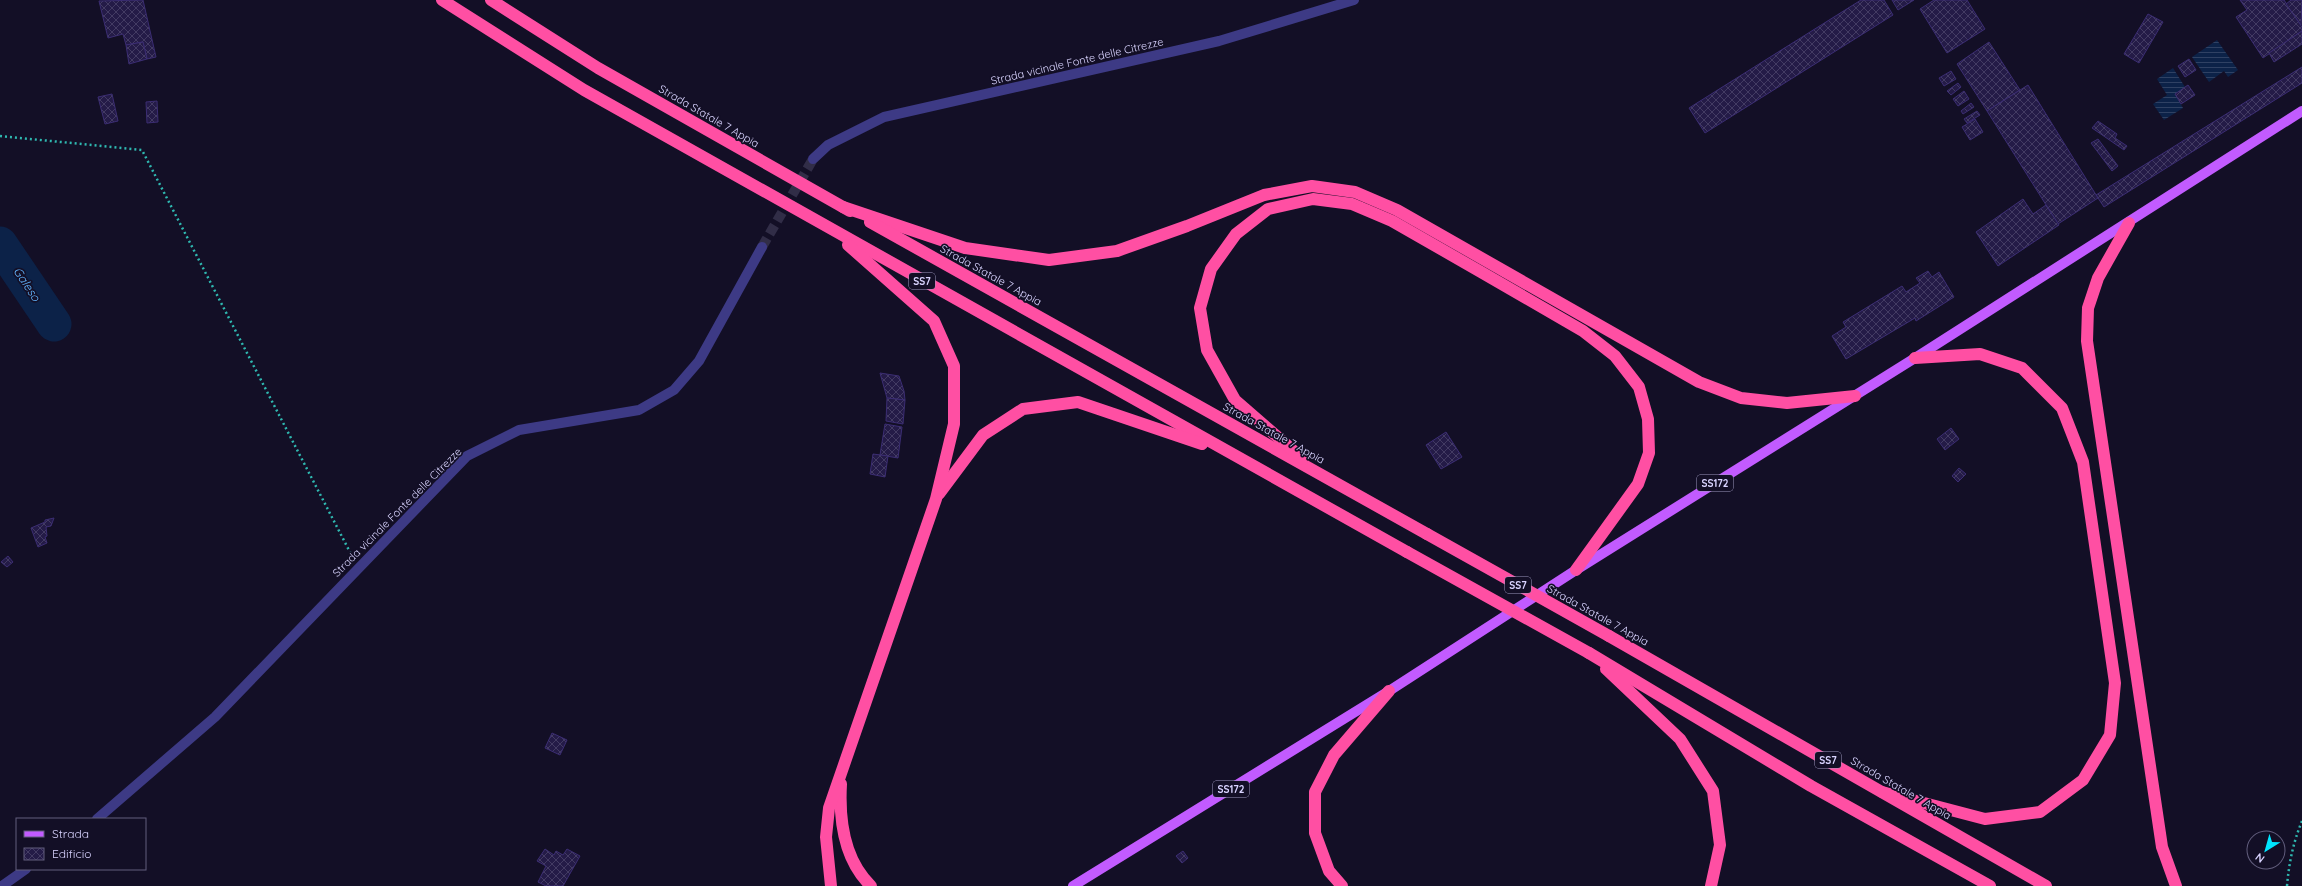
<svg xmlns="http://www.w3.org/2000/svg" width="2302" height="886" viewBox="0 0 2302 886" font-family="Quicksand,sans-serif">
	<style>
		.water { fill: url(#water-rules) }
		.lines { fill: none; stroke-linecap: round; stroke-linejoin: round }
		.river { stroke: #0c2248; stroke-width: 35 }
		.building { fill: url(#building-cross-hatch); stroke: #3b2d73 }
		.minor-tunnel { stroke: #312d47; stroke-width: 10; stroke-dasharray: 10 5; stroke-linecap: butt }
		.path { stroke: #2fb8b0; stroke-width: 2.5; stroke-dasharray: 2 3; stroke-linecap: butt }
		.minor { stroke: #3d3a85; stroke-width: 10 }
		.major { stroke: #c25bff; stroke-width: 10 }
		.highway { stroke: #ff4fa3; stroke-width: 12 }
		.highway-bridge { stroke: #ff4fa3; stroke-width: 12 }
		.labels { text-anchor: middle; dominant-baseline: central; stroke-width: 3.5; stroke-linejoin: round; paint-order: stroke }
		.shield { fill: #130f26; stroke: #9e99be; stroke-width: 1 }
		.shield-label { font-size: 10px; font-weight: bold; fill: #d9d4ff }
		.street-label { font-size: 11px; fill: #d9d4ff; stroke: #130f26 }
		.water-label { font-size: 12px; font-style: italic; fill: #62b6ff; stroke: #130f26 }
	</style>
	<defs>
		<pattern id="water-rules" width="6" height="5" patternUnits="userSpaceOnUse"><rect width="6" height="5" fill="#0c2248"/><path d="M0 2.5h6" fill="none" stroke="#2f4163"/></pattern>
		<pattern id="building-cross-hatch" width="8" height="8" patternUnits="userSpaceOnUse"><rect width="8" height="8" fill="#241b47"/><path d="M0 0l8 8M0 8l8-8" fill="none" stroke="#433b63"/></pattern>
	</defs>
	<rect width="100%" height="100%" fill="#130f26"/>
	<g class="water">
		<path d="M2217,40L2238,70L2228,77L2224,71L2209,82L2192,57Z"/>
		<path d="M2173,68L2185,87L2175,94L2183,108L2164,120L2153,104L2167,95L2157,79Z"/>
	</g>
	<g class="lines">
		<path class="river" d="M0,244L54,324"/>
	</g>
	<g class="building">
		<path d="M143,0L156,57L147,59L143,42L126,45L123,34L108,38L99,1Z"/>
		<path d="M1861,0H1884L1893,15L1705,133L1689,108Z"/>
		<path d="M1892,0H1914L1898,10Z"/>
		<path d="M1934,0H1967L1985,29L1947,53L1920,9Z"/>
		<path d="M2240,0H2284L2302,27V31L2263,58L2236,17L2247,10Z"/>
		<path d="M2291,0H2302L2301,25L2286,4Z"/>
		<path d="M2148,14L2163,22L2139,63L2124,54Z"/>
		<path d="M2302,31V44L2274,62L2269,53Z"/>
		<path d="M143,42L147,59L129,64L126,45Z"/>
		<path d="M1989,42L2020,90L1987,111L1957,64Z"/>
		<path d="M2189,59L2196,70L2185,77L2178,66Z"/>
		<path d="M2302,67V83L2104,207L2096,195Z"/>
		<path d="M1951,71L1956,79L1944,86L1939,78Z"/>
		<path d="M1958,83L1961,87L1951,95L1947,91Z"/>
		<path d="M2028,85L2098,198L2058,224L1987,111Z"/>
		<path d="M2188,85L2195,95L2181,104L2175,94Z"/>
		<path d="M1964,91L1969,99L1958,106L1953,99Z"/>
		<path d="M112,94L118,121L105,124L98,97Z"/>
		<path d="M157,101L158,122L147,123L146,102Z"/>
		<path d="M1971,103L1974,107L1963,114L1961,111Z"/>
		<path d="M1977,111L1980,115L1967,123L1964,119Z"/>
		<path d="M1975,119L1983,132L1970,140L1962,127Z"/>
		<path d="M2098,121L2117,134L2115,138L2127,146L2124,150L2092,128Z"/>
		<path d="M2098,139L2118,166L2112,171L2091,143Z"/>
		<path d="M2023,199L2033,214L2046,205L2059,225L1998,266L1976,232Z"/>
		<path d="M1928,271L1932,277L1939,272L1954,297L1916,321L1915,318L1846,359L1832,336L1846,327L1843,322L1902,286L1906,292L1920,283L1916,278Z"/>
		<path d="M880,373L899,376L904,391L905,400L887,398Z"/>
		<path d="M887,398L905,400L903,424L886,421Z"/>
		<path d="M885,424L902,427L898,458L880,455Z"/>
		<path d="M1951,428L1959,439L1945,450L1937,439Z"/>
		<path d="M1446,432L1462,457L1441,469L1426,445Z"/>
		<path d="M873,454L888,456L885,477L870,474Z"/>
		<path d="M1959,468L1966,474L1958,482L1952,476Z"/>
		<path d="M54,518L51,526L46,527L47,536L45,537L47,543L38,547L31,528L45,522V520Z"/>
		<path d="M8,556L13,562L7,567L1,562Z"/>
		<path d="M552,733L567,740L560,755L545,748Z"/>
		<path d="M545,849L554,855L556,851L563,855L567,849L580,856L563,886H546L538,882L546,866L537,861Z"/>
		<path d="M1183,851L1188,858L1182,863L1176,856Z"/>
	</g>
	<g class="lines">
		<path class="minor-tunnel" d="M762,247L813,159"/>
		<g class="path">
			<path d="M0,136L142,150L352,556"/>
			<path d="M2287,886C2289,863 2293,843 2302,821"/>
		</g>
		<g class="minor">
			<path d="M813,159L828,145L884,117L1219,41L1354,0"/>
			<path d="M97,819L215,717L467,456L519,430L639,410L674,390L699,361L762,247"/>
			<path d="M2,886L26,869"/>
		</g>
		<path class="major" d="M1073,886L1389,691L1576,570L1915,358L2302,111"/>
		<g class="highway">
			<path d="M442,0L584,90L1407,552"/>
			<path d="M491,0L598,68L850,211"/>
			<path d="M843,207L965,248L1049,260L1117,251L1187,226L1264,195L1312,186L1355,192L1397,210L1699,382L1741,398L1787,403L1855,396"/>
			<path d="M870,222L1427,534"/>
			<path d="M2129,223L2098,278L2088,308L2087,341L2162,847L2176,886"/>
			<path d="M1303,459L1235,400L1207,350L1200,308L1211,269L1236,234L1268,209L1313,199L1352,204L1392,221L1481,272L1583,331L1615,356L1639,387L1648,419L1649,453L1638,484L1576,570"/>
			<path d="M939,494L983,435L1023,409L1078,402L1202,444"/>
			<path d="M1609,636L2046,886"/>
			<path d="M1589,653L1811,786L1990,886"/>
			<path d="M1606,669L1680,739L1713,791L1720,845L1711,886"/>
			<path d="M841,784C839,819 844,860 871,886"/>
			<path d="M1882,792L1985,819L2040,812L2083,780L2110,735L2115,683L2083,462L2062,408L2022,368L1980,354L1915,358"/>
			<path d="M831,886L826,837L829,808L936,499L954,424V366L934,321L848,245"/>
			<path d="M1342,886L1329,871L1315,833V792L1334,755L1389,691"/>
		</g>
		<g class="highway-bridge">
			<path d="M1427,534L1609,636"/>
			<path d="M1407,552L1589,653"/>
		</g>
	</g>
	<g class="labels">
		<g class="shield">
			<rect x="909" y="273" width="26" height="16" rx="3"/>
			<rect x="1697" y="475" width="36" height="16" rx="3"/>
			<rect x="1505" y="577" width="26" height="16" rx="3"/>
			<rect x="1815" y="752" width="26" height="16" rx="3"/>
			<rect x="1213" y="781" width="36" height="16" rx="3"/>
		</g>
		<g class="shield-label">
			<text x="922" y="281">SS7</text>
			<text x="1715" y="483">SS172</text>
			<text x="1518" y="585">SS7</text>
			<text x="1828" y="760">SS7</text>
			<text x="1231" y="789">SS172</text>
		</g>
		<g class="street-label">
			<text transform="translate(1077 61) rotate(-13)">Strada vicinale Fonte delle Citrezze</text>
			<text transform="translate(709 116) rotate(30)">Strada Statale 7 Appia</text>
			<text transform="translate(991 275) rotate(29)">Strada Statale 7 Appia</text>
			<text transform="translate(1274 433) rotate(29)">Strada Statale 7 Appia</text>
			<text transform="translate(397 512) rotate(-45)">Strada vicinale Fonte delle Citrezze</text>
			<text transform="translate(1598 615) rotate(29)">Strada Statale 7 Appia</text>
			<text transform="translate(1901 788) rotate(30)">Strada Statale 7 Appia</text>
		</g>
		<g class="water-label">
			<text transform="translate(27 284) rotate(56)">Galeso</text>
		</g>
	</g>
	<rect x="16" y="818" width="130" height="52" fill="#130f26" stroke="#625e7d"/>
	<rect x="24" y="831" width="20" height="6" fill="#c25bff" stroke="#625e7d"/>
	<text x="52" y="838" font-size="12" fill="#d9d4ff">Strada</text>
	<rect x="24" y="848" width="20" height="12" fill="url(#building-cross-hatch)" stroke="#625e7d"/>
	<text x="52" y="858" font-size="12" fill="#d9d4ff">Edificio</text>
	<g transform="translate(2266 850) rotate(217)"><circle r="19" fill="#130f26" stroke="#625e7d"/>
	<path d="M0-3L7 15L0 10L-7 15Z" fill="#00e5ff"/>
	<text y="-6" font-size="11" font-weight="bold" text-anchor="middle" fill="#d9d4ff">N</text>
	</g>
</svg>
